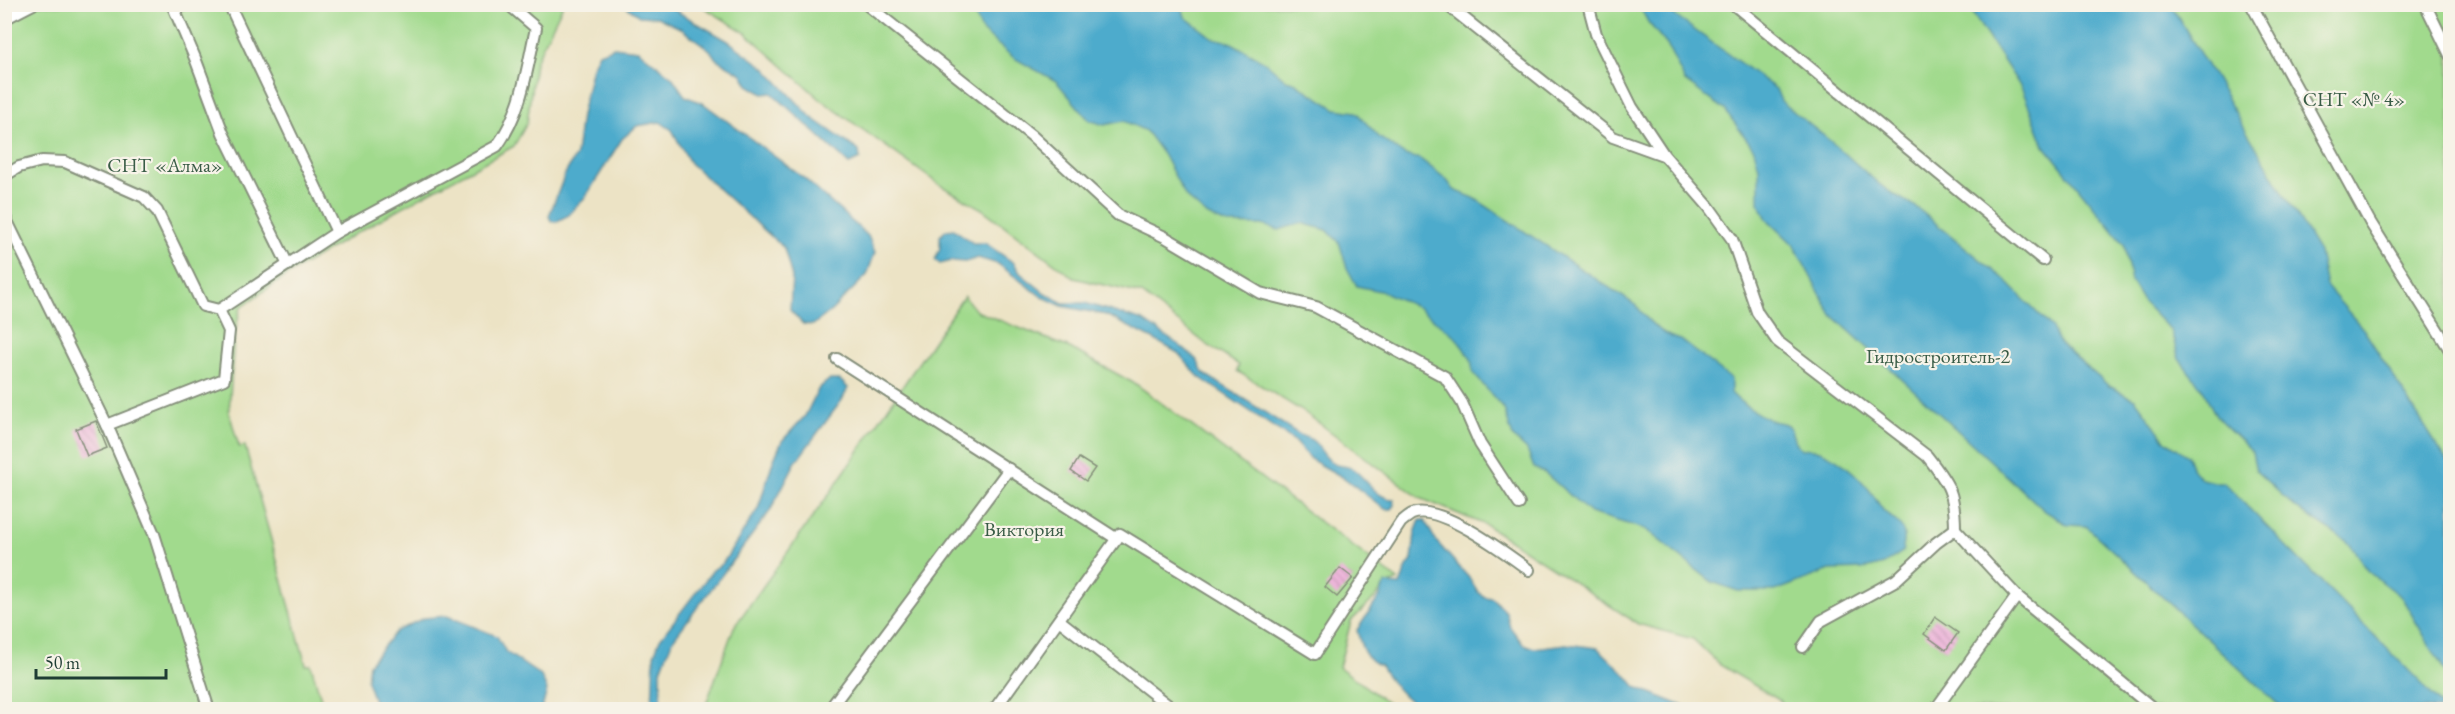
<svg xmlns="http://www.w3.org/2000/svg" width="2455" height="714" viewBox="0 0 2455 714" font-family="'EB Garamond',serif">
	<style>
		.garden { fill: #a1da8d; stroke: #608c60; stroke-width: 1.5 }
		.water { fill: #4eabcc; stroke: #367480; stroke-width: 1.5 }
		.building { fill: url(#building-back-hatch) }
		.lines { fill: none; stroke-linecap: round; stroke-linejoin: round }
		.lane-casing { stroke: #86907c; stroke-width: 14 }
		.lane { stroke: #fff; stroke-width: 10 }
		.labels { text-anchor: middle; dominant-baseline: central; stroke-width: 4.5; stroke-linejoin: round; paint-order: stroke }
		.park-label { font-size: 20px; fill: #395c46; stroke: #f7f3e8 }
	</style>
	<defs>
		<pattern id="building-back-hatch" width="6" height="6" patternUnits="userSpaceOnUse" patternTransform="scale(1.5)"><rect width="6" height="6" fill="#eba8d7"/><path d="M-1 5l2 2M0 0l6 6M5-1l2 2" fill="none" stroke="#be8aaf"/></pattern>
	</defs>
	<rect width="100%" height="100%" fill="#f7f3e8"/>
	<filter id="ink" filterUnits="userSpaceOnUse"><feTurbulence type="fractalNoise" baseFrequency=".0167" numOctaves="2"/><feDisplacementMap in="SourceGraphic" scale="12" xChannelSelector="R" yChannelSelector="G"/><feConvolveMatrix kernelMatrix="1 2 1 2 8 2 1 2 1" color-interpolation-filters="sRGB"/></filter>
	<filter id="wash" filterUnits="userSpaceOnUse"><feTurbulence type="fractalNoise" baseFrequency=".008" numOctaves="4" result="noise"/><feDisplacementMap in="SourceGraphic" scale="24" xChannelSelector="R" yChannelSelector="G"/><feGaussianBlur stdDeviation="1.35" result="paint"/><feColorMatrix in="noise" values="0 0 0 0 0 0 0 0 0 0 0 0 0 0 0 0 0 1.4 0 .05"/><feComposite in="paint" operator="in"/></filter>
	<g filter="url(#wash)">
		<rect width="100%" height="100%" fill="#ece3c5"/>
		<g class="garden">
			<path d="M4,5H563L535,62L527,123L514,146C422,197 327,245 241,307L234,336L229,412L239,447L245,446L306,665H311L324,709H5Z"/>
			<path d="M700,5H2450V709H1785L1781,701L1720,665L1693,639L1638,624L1488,526L1420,498L1304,412L1237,371L1239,365L1206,344L1142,294L1074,278L982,209L940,185L820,99L746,33Z"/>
			<path d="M964,296L976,311L1070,348L1137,385L1398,580L1383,587L1377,596L1351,621L1339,667L1396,709L704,710L734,627L832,490Z"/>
		</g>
		<g class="water">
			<path d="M624,5H666L728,41L765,68L811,117L859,151L860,159L849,164L772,93L763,94L748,85L742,74L716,59L710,50L680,28L657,17L639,16Z"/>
			<path d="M962,5H1177L1183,10L1185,17L1213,38L1230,42L1265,62L1286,80L1294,82L1336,109L1356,112L1379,137L1405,155L1420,159L1446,179L1454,190L1474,198L1637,306C1646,320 1664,337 1681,340L1731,379V393C1741,404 1756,413 1770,420C1775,423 1783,421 1788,426C1795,432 1791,443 1801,449C1824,445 1853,470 1867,487C1873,494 1877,502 1883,510C1889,517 1898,521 1902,529C1906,537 1904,544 1902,552L1884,564L1865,569L1830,570L1775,591H1738L1712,582L1645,529L1590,513L1545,473L1534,468L1527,450L1513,437L1504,409L1473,373L1471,359L1455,336L1417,307L1384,292L1357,286L1347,268L1339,242L1327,230L1301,223L1279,230L1262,225L1227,224L1208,216L1186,197L1163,154L1146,131L1124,121L1104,125L1089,120L1056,81L1014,58L982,31L977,19Z"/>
			<path d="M1641,5H1660L1776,89L1781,101C1804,121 1830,139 1852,160C1873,179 1886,192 1912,204L2003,278L2052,328L2060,344L2109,386L2135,399L2165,440L2188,456L2192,468L2202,479L2213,482H2223L2423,685L2444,709H2283L2086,526L2068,525L2045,511L1831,314L1793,244L1767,219L1759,203V168L1754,149L1725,110L1685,81L1667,45L1648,22L1640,7Z"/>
			<path d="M1967,5H2171L2319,252L2326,286L2364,330L2450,466V680L2402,598L2370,573L2348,542L2296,508L2256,471L2252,452L2216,416L2203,390L2179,359L2171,331L2144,303L2131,282L2124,244L2044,145L2022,89Z"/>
			<path d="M614,47L638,50L672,77L685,96L704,104L805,179L868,236L875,252L867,275L831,311L813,325L803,324L790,310L792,277L784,248L690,163L672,130L660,122L637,126L622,139L586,196L569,215L556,222L551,221L549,216L565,174L576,155L581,115L592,67L599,53Z"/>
			<path d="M954,229L973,243H985L1014,263L1020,273L1045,293L1063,303H1085L1143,321L1179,345L1197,360L1203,373L1300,435C1321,441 1317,450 1331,462C1337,468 1346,464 1353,469C1366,478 1376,499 1394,499L1395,505L1392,509H1385L1344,478L1310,459L1293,440L1199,377L1178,353L1155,340L1106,315L1062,306L1041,296L998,264L978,258L965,262L951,261L940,264L935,260L940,248V236L946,230Z"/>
			<path d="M829,380H840L848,388L842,400L795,463L770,511L672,641L661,670V709H652L654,655L660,639L713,570L723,563L758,509L772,464L782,441L805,416L819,388Z"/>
			<path d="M1420,520L1425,521L1436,541L1470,579L1478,592L1485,597L1492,598L1506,612L1510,627L1523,644L1534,648L1566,644L1598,648L1625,674L1636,687L1690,709L1424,710C1407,702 1390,682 1381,666C1364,660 1361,646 1357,630L1380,596L1383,587L1386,584L1400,585L1407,567L1412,560L1415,533Z"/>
			<path d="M447,616L497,636L506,652L541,676L547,690L542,709H377L367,681L369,664L396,631L424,618Z"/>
		</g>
		<g id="blocks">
			<g class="building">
				<path d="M96,421L107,448L87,456L76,429Z"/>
				<path d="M1079,458L1095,468L1086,481L1071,471Z"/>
				<path d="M1340,568L1353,578L1337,597L1325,587Z"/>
				<path d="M1935,617L1958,633L1946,650L1924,634Z"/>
			</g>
		</g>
	</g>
	<g filter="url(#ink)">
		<use href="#blocks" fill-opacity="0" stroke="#86907c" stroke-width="1.5"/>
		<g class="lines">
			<g class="lane-casing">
				<g id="lane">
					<path d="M172,4L195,58L223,133L288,265"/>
					<path d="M229,4L337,232"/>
					<path d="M866,4L1031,135L1118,215L1165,237L1260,293L1316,307L1445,377L1462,403L1480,444L1519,504"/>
					<path d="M1446,4L1613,137L1663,155"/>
					<path d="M1588,4L1596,34L1632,107L1664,155L1709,207L1732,239L1757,312L1777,341L1927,456C1949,484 1955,493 1955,529L2017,596L2155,710"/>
					<path d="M1733,4L2043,260"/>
					<path d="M2251,4L2370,222L2450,350"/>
					<path d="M2425,4L2450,55"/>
					<path d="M174,8L191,4"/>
					<path d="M4,19L33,4"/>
					<path d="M4,176L19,167L42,161L65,162L144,197L157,211L203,306L219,310"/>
					<path d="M4,215L107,425L154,534L209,710"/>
					<path d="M837,359L1117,539"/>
					<path d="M107,425L224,379L229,331L219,310L337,232L497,146C522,112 527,68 536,28L508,4"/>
					<path d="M1059,620L1174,710"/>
					<path d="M1803,647L1821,621L1896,580L1936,543L1955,529"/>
					<path d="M829,710L1009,469"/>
					<path d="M994,710L1120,534L1315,654L1401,522C1404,520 1408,516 1412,514C1440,503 1507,554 1529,570"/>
					<path d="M1935,710L2017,596"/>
				</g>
			</g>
			<use href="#lane" class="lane"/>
		</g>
	</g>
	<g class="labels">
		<g class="park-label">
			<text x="2354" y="99">СНТ «№ 4»</text>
			<text x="165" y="165">СНТ «Алма»</text>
			<text x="1938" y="356">Гидростроитель-2</text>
			<text x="1024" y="529">Виктория</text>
		</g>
	</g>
	<rect width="2455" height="714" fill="none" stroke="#f7f3e8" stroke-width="24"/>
	<path d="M36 669v9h130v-9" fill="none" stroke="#1f3d34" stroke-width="3"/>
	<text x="45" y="669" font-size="18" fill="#1f3d34" stroke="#f7f3e8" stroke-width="4.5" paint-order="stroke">50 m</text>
</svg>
